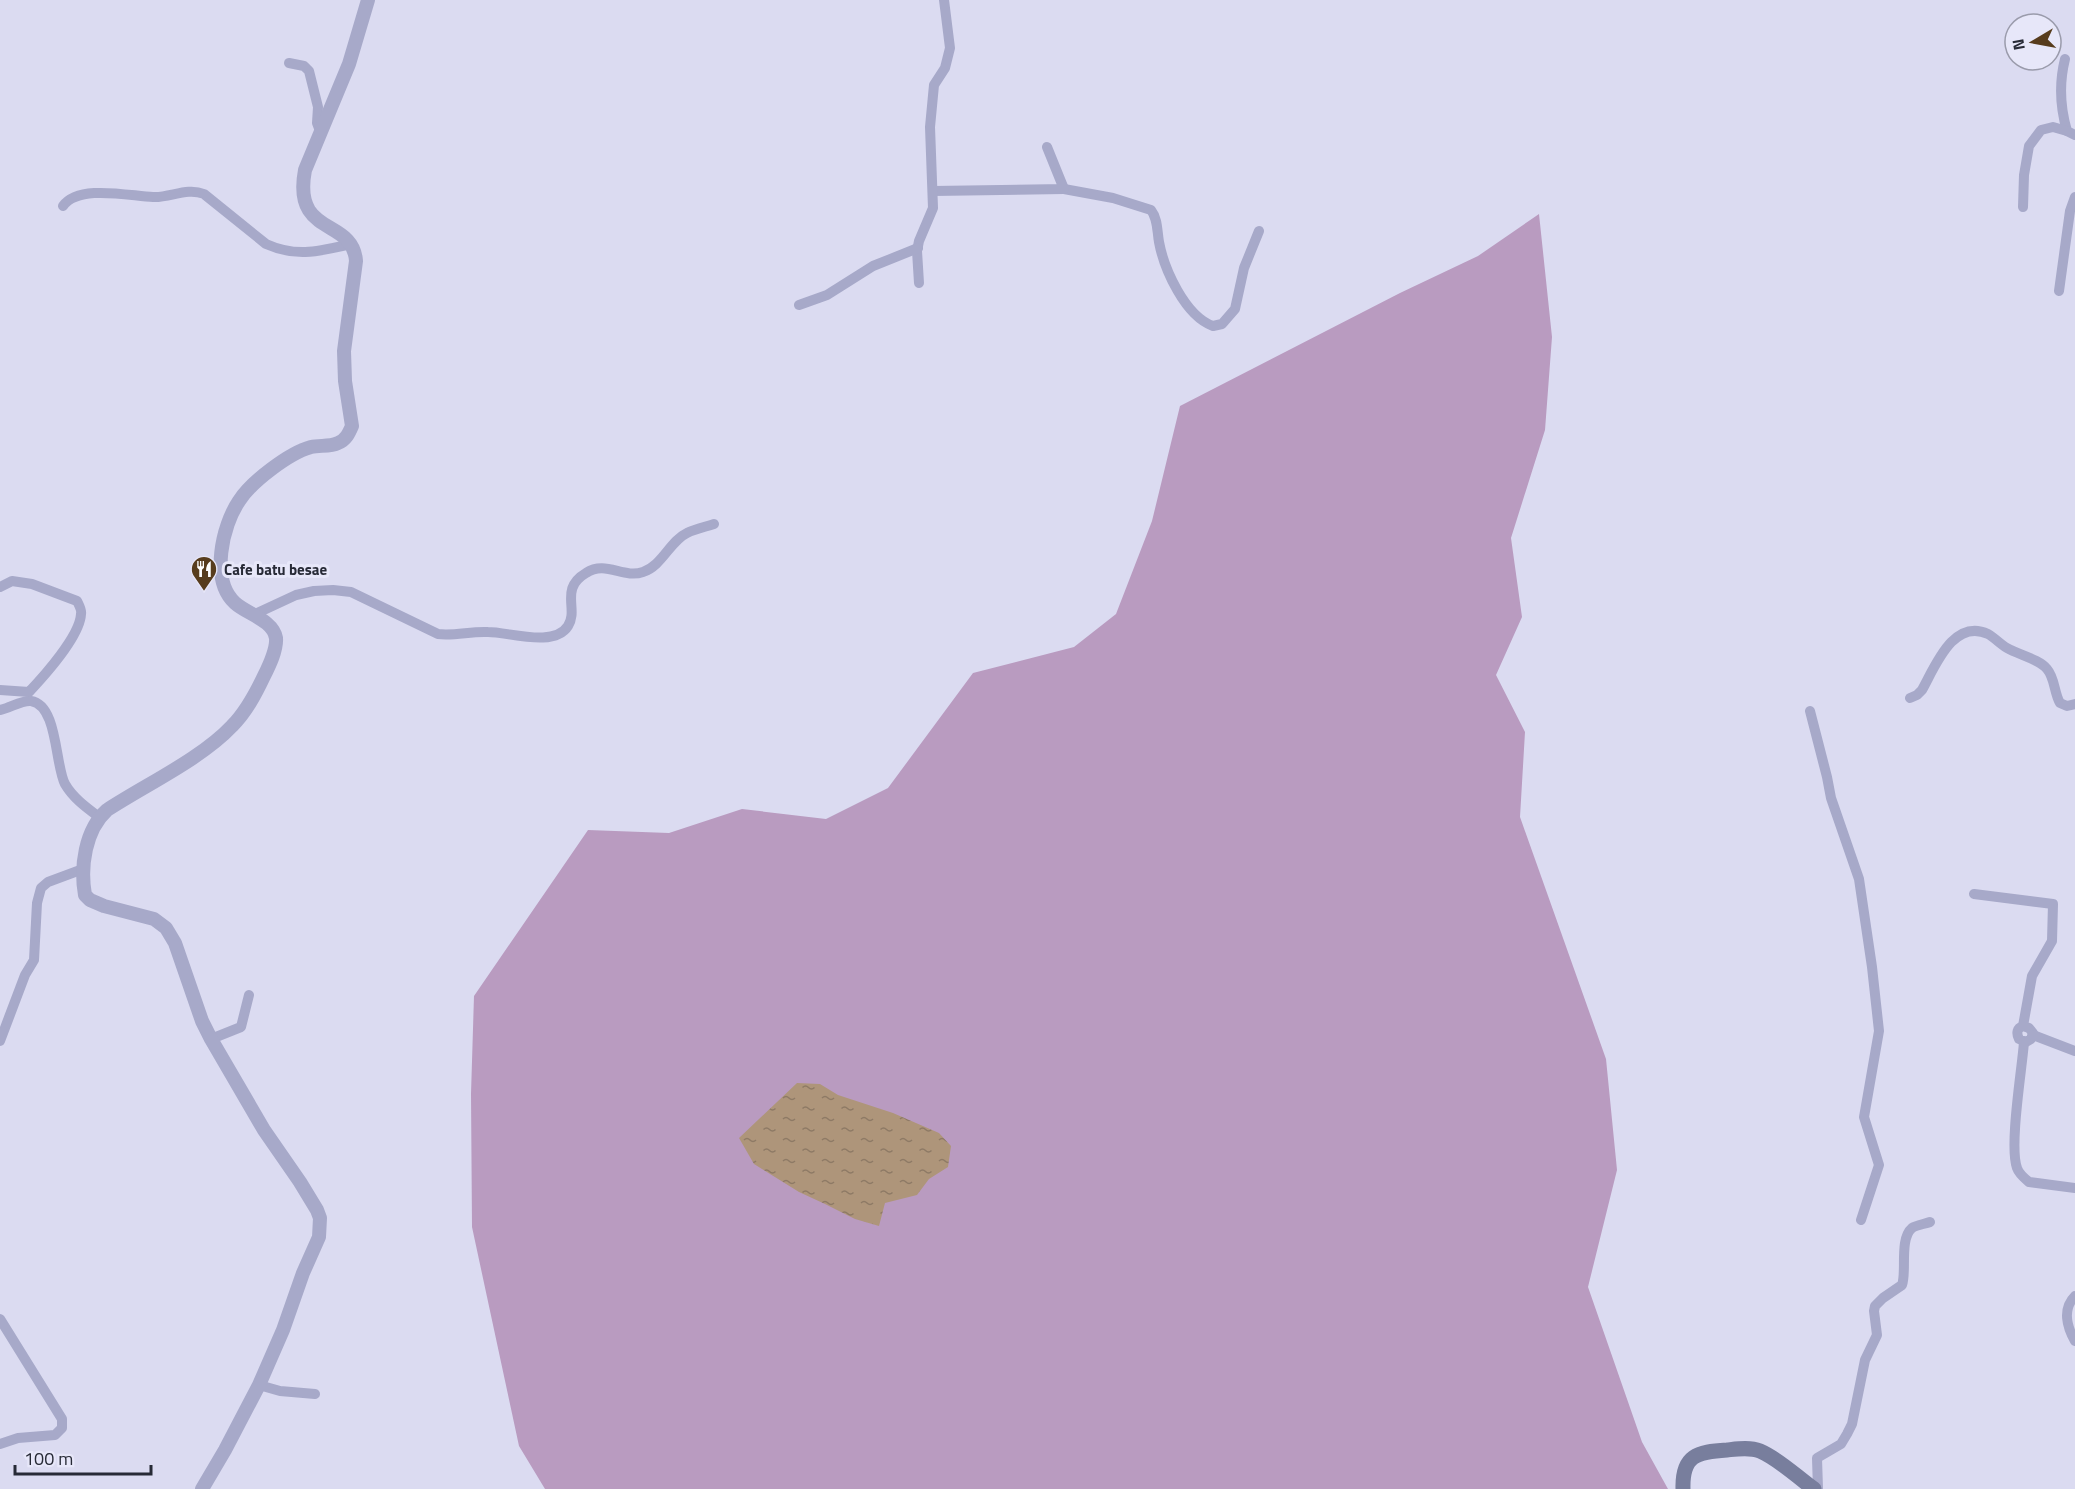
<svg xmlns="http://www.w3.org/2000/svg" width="2075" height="1489" viewBox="0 0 2075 1489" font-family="'Titillium Web',sans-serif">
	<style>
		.grass { fill: #b99bc0 }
		.water { fill: url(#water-ripples) }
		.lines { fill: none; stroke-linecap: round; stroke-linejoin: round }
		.minor { stroke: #a7a9c9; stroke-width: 10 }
		.tertiary { stroke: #a7a9c9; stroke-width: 14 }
		.secondary { stroke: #787e9d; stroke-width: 15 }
		.labels { text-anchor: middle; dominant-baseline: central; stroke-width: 6; stroke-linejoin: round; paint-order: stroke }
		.poi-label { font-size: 15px; font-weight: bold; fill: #272a36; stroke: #e7e7f9; text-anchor: start }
	</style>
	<defs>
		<pattern id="water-ripples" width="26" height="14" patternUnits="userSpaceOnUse" patternTransform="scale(1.5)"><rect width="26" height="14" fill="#ae957a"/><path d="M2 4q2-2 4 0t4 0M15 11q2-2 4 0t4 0" fill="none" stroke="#8e7a65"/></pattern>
	</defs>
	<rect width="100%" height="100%" fill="#dbdbf1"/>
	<path class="grass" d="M1539,214L1552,337L1545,430L1511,538L1522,617L1496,675L1525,732L1520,817L1606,1059L1617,1170L1588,1287L1642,1442L1668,1489H545L519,1446L472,1227L471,1094L474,996L588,830L669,833L742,809L826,819L888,788L973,673L1074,647L1116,614L1152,521L1180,406L1400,293L1478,256Z"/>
	<path class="water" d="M797,1083L820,1084L838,1095L893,1113L939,1133L951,1146L948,1167L929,1179L917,1195L885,1203L879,1226L855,1219L825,1204L799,1192L754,1164L739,1138Z"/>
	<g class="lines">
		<g class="minor">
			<path d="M2065,59C2059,83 2060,107 2067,131L2075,135"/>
			<path d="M289,63L304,66L309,71L318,107L317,123L320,131"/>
			<path d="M1064,189L1113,198L1151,210C1158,219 1157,231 1159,242C1164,269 1185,316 1213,326L1222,324L1235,309L1244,268L1259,231"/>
			<path d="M933,191L1064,189L1047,147"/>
			<path d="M63,206C79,184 129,196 153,197C170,198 187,187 204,194L266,244C297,258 320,251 352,244"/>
			<path d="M2023,207L2024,175L2029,146L2041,130L2053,127L2067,131"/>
			<path d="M919,283L917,251L919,241L933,208L930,127L934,85L945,68L950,48L944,0"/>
			<path d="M2059,291L2070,211L2075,197"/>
			<path d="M799,305L827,295L873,266L918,248"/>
			<path d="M0,587L12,581L32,584L77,601C79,605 82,610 81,614C80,636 44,676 29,692L0,690"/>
			<path d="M253,615L296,595L314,591L333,590L351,592L438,634C455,636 471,631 488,632C509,632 554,648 568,626C579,609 559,589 586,573C606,560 623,579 643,572C662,566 670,541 687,533C695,529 705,527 714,524"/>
			<path d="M1910,698L1917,695L1922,690C1935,667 1953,618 1988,634C1995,638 2000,644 2007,648C2019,655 2039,659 2047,669C2055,678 2054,693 2060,703L2067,706L2075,704"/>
			<path d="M0,710C10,708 22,700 31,701C58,705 55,766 65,784C73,798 87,808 99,817"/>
			<path d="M1810,711L1827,777L1831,798L1859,879L1872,967L1879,1031L1864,1117L1879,1165L1861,1220"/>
			<path d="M1974,894L2053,904L2052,941L2032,976L2023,1026C2017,1028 2016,1033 2019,1039L2026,1042L2031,1039L2033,1033L2029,1028L2023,1026"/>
			<path d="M2033,1035L2075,1051"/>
			<path d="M211,1039L241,1027L249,995"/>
			<path d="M0,1041L25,975L34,960L37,903L41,888L48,882L83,869"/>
			<path d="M2024,1042C2022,1069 2009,1146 2017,1168C2019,1174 2024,1178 2029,1182L2075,1188"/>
			<path d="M2075,1296C2062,1309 2067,1327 2075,1341"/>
			<path d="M0,1319L62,1419V1428L55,1435L18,1438L0,1444"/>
			<path d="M259,1385L280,1391L315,1394"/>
			<path d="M1818,1489L1817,1458L1841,1444L1847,1434L1852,1424L1865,1360L1877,1335L1874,1311L1875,1306L1883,1298L1902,1285C1907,1272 1899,1239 1912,1228C1916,1225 1925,1224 1930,1222"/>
		</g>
		<path class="tertiary" d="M202,1489L225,1450L259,1385L283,1330L303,1273L319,1237L320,1218L317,1210L300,1182L264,1130L211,1039L202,1021L175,943L166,928L154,919L104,906L90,900L85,895C80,867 85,830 107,810C145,785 201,759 232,726C246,712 255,695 264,676C269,666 277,650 276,638C273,620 247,614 235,603C210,580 222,526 239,501C251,482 289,453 311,447C320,445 330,447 338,443C346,440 349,433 352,426L345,381L344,351L356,261C353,217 292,238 305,170L349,64L368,0"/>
		<path class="secondary" d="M1683,1489C1682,1455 1697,1452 1727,1450C1737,1449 1750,1447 1760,1451C1779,1459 1797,1477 1814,1489"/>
	</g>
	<defs>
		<g id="restaurant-pin" transform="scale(1.35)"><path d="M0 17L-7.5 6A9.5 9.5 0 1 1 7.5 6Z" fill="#573c1d" stroke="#e7e7f9"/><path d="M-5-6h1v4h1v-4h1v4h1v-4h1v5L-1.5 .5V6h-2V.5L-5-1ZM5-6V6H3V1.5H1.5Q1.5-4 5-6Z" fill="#fff"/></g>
	</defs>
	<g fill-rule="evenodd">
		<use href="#restaurant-pin" x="204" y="569"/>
	</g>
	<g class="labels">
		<g class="poi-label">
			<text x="224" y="569">Cafe batu besae</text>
		</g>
	</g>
	<g transform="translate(2033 42) rotate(260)"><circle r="28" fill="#e7e7f9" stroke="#9a9bab" stroke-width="1.5"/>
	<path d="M0-4.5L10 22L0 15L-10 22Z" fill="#573c1d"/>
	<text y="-9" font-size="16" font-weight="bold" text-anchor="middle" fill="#272a36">N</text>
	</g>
	<path d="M15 1465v9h136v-9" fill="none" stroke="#272a36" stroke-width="3"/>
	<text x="24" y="1465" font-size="18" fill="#272a36" stroke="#e7e7f9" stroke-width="4.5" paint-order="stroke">100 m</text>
</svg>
